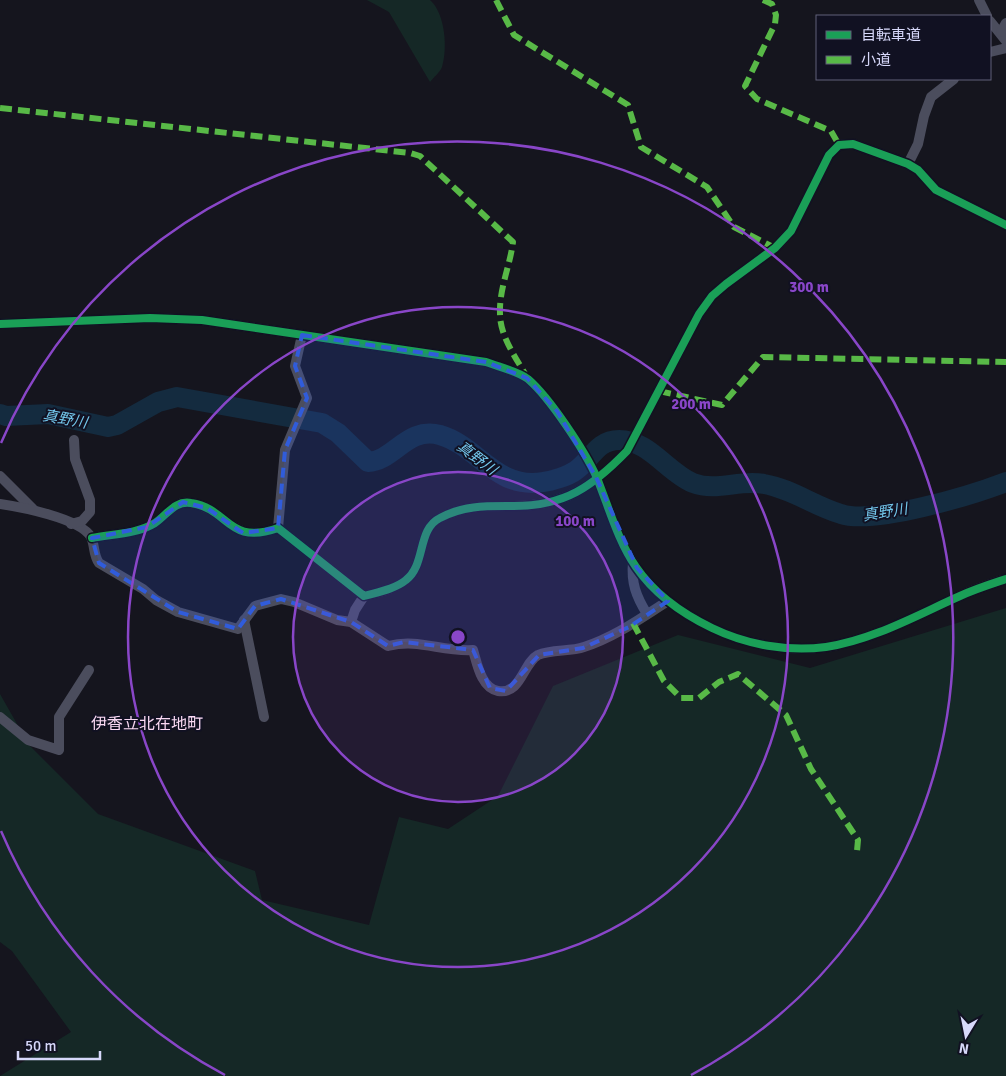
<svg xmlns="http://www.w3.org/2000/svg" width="1006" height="1076" viewBox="0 0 1006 1076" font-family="Signika,'Noto Sans JP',sans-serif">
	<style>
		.green { fill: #152826 }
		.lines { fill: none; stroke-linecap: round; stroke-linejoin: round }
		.river { stroke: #142b3f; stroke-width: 20 }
		.street { stroke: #4b4d5d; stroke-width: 10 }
		.quiet { stroke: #58b947; stroke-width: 6; stroke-dasharray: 12 6; stroke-linecap: butt }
		.cycleway-casing { stroke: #112; stroke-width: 11 }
		.cycleway { stroke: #1a9f57; stroke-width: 8 }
		.marked { fill: #305cdb; fill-opacity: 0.2; stroke: #305cdb; stroke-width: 4; stroke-dasharray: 10 6; stroke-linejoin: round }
		.ring { fill: none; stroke: #8946c8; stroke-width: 2.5 }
		.labels { text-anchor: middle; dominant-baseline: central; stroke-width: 4; stroke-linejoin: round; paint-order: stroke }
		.water-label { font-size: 15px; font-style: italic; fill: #73c7ec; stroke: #112 }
		.quarter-label { font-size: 16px; fill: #fad9f3; stroke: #112 }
		.centre { fill: #8946c8; stroke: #112; stroke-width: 2.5 }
		.ring-label { font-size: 15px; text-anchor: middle; font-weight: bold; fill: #8946c8; stroke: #112; stroke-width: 4; stroke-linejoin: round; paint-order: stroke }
	</style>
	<rect width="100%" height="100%" fill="#15151e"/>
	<g class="green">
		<path d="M367,0H430C445,13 448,48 442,67C440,72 433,78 430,82L389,12Z"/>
		<path d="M1006,608V1076H0L71,1032L12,951L0,942V694L29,745L98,814L255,871L262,900L369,925L399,817L448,829L498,796L553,686L678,635L810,668Z"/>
	</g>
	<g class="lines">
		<path class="river" d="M0,414L6,416L48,414L108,427L117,425L158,402L177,397L322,423L338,433L368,462C394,461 407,426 440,435C478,446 496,490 543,482C552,481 568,476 575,471C591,461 596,440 619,440C649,440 668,473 693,483C717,492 740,479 764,484C792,489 814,506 841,514C874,525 972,495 1006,482"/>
		<g class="street">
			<path d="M979,0L987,16"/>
			<path d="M990,21L1006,41"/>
			<path d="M1001,32L1006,23"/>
			<path d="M990,52L1006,48"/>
			<path d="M908,164L918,144L924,116L931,97L954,79"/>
			<path d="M0,324L150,318L202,320L486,362C499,367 518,371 528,379C550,398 585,451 597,478C609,508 618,541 636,567C655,595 683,614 712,628C747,645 788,652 826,647C873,640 917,615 960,596C975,589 991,584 1006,579"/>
			<path d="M0,476L33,509"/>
			<path d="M0,504C20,507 80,518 91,537C95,545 93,555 99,563L143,589L156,600L178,612L238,629L255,606L281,599L294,602L337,620L351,622L388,646C419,638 441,652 473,650C477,663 481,688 498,691C521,695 523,663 538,655C552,649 570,652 584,647C615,637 641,618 668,601"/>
			<path d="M71,524L82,521L90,512V500L75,459L74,440"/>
			<path d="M278,528L285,450L307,398L295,366L302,335"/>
			<path d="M92,538C113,534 137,534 155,523C167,515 175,500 191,503C230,509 227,546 278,528L364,596C378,592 395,589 406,580C426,565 417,529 440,518C464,505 487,506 514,506C565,506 592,487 627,451L699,314L712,296L726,284L775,248L791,231L829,155L839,145L853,144L908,164L918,170L936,190L1006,225"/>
			<path d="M633,562C631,583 636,596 647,614"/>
			<path d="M244,620L264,717"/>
			<path d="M351,622L355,610L364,596"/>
			<path d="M0,717L28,740L59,750V717L89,670"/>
		</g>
		<g class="quiet">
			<path d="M496,0L514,35L628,105L641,147L707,187L734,227L775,248"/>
			<path d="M763,0L772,4L776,15L775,24L745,86L757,99L831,131L839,145"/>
			<path d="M0,108L410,153L420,156L513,242C510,266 499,289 500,314C500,336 516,358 527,377"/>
			<path d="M659,391L722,405L763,357L1006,362"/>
			<path d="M633,623L664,681L681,698H699L719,682L738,674L786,715L811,769L858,840L857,851"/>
		</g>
		<g class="cycleway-casing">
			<g id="cycleway">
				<path d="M0,324L150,318L202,320L486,362C499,367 518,371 528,379C550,398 585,451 597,478C609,508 618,541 636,567C655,595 683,614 712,628C747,645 788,652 826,647C873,640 917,615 960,596C975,589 991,584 1006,579"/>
				<path d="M92,538C113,534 137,534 155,523C167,515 175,500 191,503C230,509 227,546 278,528L364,596C378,592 395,589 406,580C426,565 417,529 440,518C464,505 487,506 514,506C565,506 592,487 627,451L699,314L712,296L726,284L775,248L791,231L829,155L839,145L853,144L908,164L918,170L936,190L1006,225"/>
			</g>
		</g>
		<use href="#cycleway" class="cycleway"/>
	</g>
	<path class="marked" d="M302,335L486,362L527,378L557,411L596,477L637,568L668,601L629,627L583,648L539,655L506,691L490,688L473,650L404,642L388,646L351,622L281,599L255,606L238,629L178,612L99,563L92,538L147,527L183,502L207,508L243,533L278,528L285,450L307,398L295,366Z"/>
	<circle cx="458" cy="637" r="165" fill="#8946c8" fill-opacity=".12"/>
	<g class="ring">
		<circle cx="458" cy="637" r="165"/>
		<circle cx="458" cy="637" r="330"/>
		<path d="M225 1075A496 496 0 0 1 1 831M1 443A496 496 0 1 1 691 1075"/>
	</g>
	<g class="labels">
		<g class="water-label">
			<text transform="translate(65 419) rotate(10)">真野川</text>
			<text transform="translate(477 458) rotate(37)">真野川</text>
			<text transform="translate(885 512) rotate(-9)">真野川</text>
		</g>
		<g class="quarter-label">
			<text x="147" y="724">伊香立北在地町</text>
		</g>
	</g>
	<circle cx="458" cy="637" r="8" class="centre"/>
	<g class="ring-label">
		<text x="809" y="292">300 m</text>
		<text x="691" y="409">200 m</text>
		<text x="575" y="526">100 m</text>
	</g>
	<rect x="816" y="15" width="175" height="65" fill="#111122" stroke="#606178"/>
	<rect x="826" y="31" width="25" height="8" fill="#1a9f57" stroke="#606178"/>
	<text x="861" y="40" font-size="15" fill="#d7d8fa">自転車道</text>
	<rect x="826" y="56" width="25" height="8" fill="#58b947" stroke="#606178"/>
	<text x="861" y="65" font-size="15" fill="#d7d8fa">小道</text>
	<g transform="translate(966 1036) rotate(190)" stroke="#111122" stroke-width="4" paint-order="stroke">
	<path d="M0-4L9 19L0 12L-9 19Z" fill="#d7d8fa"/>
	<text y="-8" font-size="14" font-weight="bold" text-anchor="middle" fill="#d7d8fa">N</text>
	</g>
	<path d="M18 1051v8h82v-8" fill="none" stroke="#d7d8fa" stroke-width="2.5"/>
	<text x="25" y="1051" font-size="15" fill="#d7d8fa" stroke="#111122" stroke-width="4" paint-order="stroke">50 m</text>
</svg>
